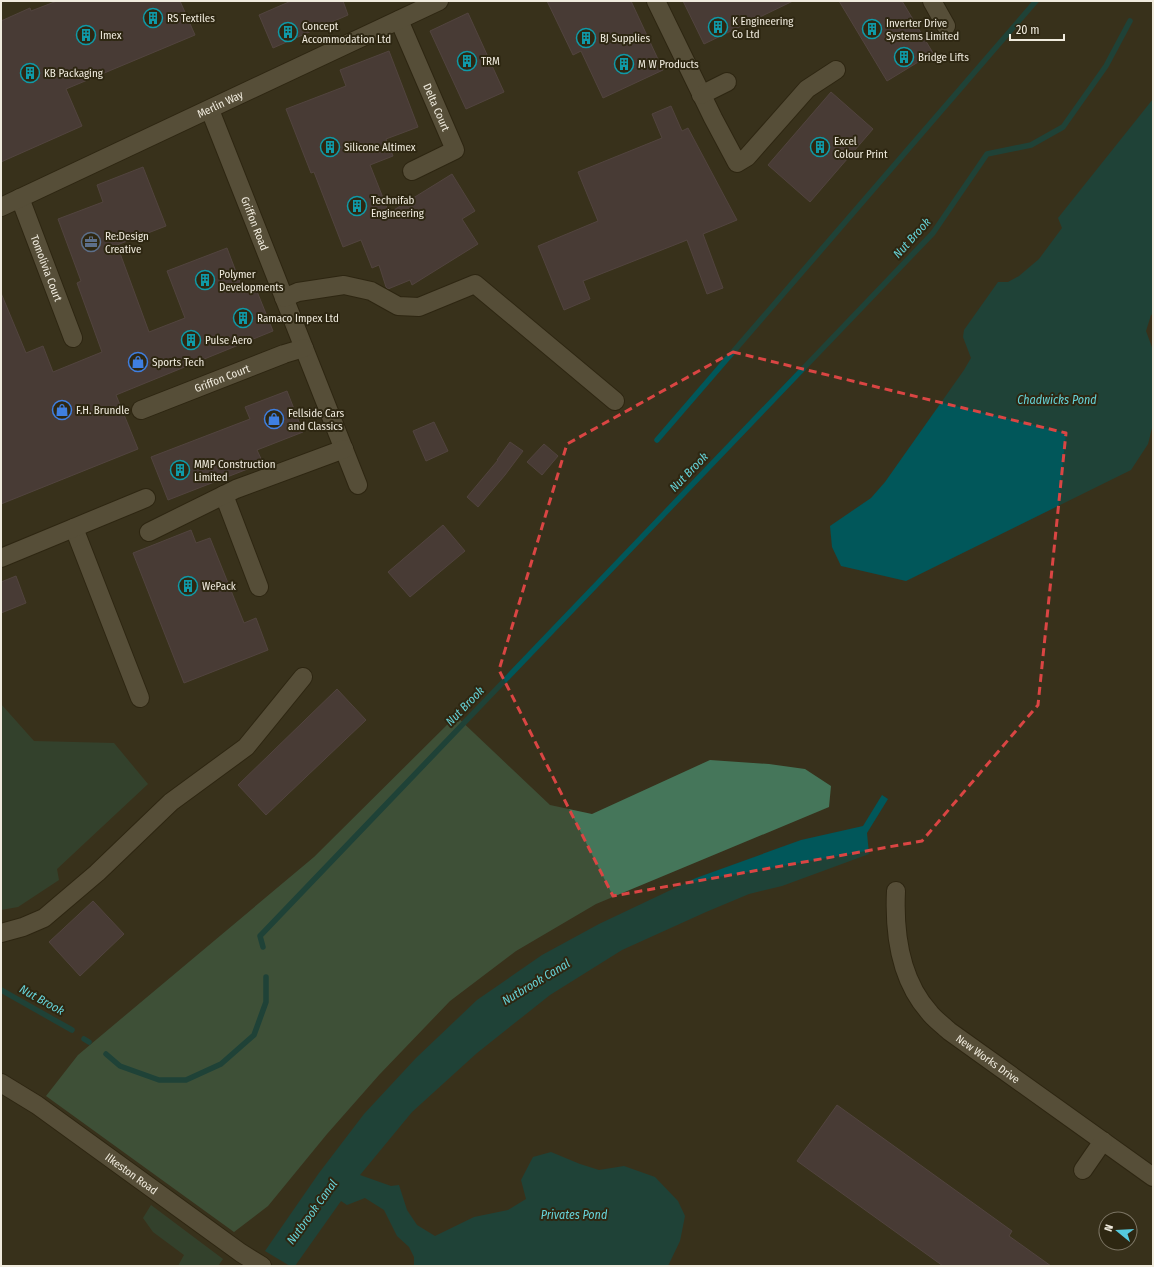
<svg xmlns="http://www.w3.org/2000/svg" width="1154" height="1267" viewBox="0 0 1154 1267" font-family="'Fira Sans Condensed',sans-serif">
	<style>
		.green { fill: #2e5540 }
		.forest { fill: #45765a }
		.water { fill: #01575a }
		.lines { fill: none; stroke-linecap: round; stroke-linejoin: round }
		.stream { stroke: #01575a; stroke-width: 5.5 }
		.building { fill: #5c4755; stroke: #705b69 }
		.minor-casing { stroke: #201805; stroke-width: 20 }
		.minor { stroke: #7a715b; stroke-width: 18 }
		.marked { fill: none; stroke: #da4543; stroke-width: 3; stroke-dasharray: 8 5; stroke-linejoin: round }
		.labels { text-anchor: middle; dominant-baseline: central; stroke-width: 4; stroke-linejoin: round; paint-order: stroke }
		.poi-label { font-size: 11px; fill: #f0ebde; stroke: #2e2712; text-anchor: start }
		.street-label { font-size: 11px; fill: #f0ebde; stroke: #2e2712 }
		.water-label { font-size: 12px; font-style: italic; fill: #66d3d8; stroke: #2e2712 }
	</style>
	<rect width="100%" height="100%" fill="#38311c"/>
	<g class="green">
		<path d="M1,704L34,741L114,743L148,784L57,869L59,880L18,907L1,910Z"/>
		<path d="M151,1205L223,1259L218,1266H178L184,1255L153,1232L143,1218Z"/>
	</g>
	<path class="forest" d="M456,716L550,805L592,814L710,760L769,764L805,769L831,786L829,807L596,904L516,951L450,1001L379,1075L327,1134L268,1206L234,1232L46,1096L78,1055L314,857Z"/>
	<g class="water">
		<path d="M1153,99V314L1151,315L1146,331L1153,350V424L1148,444L1131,470L906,581L841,566L832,547L830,526L871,498L885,482L964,370L971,358L963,337L964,330L998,282H1008L1019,276L1039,259L1062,228L1058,218Z"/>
		<path d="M882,795L888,799L867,833L869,854L782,886L749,894L706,912L622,950L550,995L477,1053L412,1112L360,1175L391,1186L399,1185L407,1210L417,1225L435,1236L474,1217L508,1210L526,1199L521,1180L533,1157L551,1152L580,1164L599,1170L624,1166L655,1177L678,1201L685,1216L680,1241L668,1266H414V1257L409,1247L397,1236L384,1210L365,1198L347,1205L341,1201L295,1266H290L265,1251L319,1173L364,1114L416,1058L477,1000L542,955L599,924L696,878L801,840L863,826Z"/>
	</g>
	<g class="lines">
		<g class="stream">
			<path d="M657,440L1036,1"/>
			<path d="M263,947L260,936L933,233L987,154L1031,145L1063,127L1106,66L1130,21"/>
			<path d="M1,990L72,1030"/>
			<path d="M84,1039L89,1042"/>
			<path d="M106,1054L120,1066L159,1080H186L221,1064L254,1035L266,1002V977"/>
		</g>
	</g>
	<g class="building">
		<path d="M57,1H180L195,35L66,89L82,126L1,162V21L30,8L31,11Z"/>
		<path d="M291,1H343L348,15L273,48L259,15Z"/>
		<path d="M547,1H631L663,70L603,98L581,51L573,55Z"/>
		<path d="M683,1H793L704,44Z"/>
		<path d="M839,1H902L933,53L887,81Z"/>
		<path d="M468,13L504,92L466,109L430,31Z"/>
		<path d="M389,51L418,127L386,139L393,156L370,165L389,213L452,174L475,211L462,219L478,244L412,285L410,280L388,289L386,287L379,265L372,268L361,240L343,247L314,172L311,173L286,109L346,86L340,70Z"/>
		<path d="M831,92L873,129L810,202L768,165Z"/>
		<path d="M671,106L682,131L688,128L737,220L703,234L723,288L707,294L687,240L583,281L590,299L564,310L538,246L598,221L578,172L662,138L652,114Z"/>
		<path d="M143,167L166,226L117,245L149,332L185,318L167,271L227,248L244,293L256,289L273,331L116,395L138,449L1,504V293L26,353L43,346L53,372L102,352L77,283L81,281L58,219L103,202L97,185Z"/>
		<path d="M287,391L303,432L257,450L263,463L168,500L151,457L250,419L245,407Z"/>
		<path d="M434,422L448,451L426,461L413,431Z"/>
		<path d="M510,442L523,451L505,475L478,507L467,497L498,460H497Z"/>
		<path d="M544,444L558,456L542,475L527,462Z"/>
		<path d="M443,525L465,551L410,597L388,572Z"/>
		<path d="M191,530L196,543L210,538L244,623L256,618L268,650L184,683L133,553Z"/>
		<path d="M16,576L26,603L1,613V582Z"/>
		<path d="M337,689L366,720L266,815L238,785Z"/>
		<path d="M93,901L124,934L80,976L49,942Z"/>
		<path d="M837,1105L1012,1231L1009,1236L1051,1266H943L797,1161Z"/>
	</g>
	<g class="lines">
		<g class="minor-casing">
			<g id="minor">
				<path d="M656,1L713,118L737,163L747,157L807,89L836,70"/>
				<path d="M932,1L946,26"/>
				<path id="s1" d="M399,20L455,150L412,171"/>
				<path d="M701,95L727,82"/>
				<path id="s2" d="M210,110L358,485"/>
				<path id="s3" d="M20,198L73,338"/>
				<path id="s4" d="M1,207L439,1"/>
				<path d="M284,298L298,292L344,285L371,291L398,306L419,307L475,284L615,401"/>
				<path id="s5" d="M141,410L284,354L304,348"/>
				<path d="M224,495L259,587"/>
				<path d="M74,528L140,698"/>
				<path d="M149,532L236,489L344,449"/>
				<path d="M1,558L146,498"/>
				<path id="s6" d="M896,891C894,933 900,979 929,1012C934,1019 943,1025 949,1031L1153,1177"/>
				<path d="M1,933L23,927L44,918L97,873L171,802L246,747L303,677"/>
				<path id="s7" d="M1,1083L37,1105L241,1253L262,1266"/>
				<path d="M1083,1170L1103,1141"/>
			</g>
		</g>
		<use href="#minor" class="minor"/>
	</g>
	<path d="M0 0H1154V1267H0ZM733,352L1066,433L1038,705L922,841L613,896L499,670L567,444Z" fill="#38311c" fill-opacity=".55" fill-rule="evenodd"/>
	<path class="marked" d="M733,352L1066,433L1038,705L922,841L613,896L499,670L567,444Z"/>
	<defs>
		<g id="building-ring" transform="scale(1)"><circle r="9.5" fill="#2e2712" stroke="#0f9aa8" stroke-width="1.5"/><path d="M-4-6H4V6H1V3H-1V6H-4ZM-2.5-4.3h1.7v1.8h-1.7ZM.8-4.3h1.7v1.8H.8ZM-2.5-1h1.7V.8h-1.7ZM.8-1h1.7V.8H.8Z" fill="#0f9aa8"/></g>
		<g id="office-ring" transform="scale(1)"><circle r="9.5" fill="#2e2712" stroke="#5c6f8a" stroke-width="1.5"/><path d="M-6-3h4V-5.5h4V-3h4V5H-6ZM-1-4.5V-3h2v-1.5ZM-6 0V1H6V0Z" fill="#5c6f8a"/></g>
		<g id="shop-ring" transform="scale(1)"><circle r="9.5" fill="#2e2712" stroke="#3f7fe0" stroke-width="1.5"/><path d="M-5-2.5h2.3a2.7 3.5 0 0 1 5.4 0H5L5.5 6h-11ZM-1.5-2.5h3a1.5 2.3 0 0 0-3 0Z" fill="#3f7fe0"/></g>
	</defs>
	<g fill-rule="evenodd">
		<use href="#building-ring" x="153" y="18"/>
		<use href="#building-ring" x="718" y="27"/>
		<use href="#building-ring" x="872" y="29"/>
		<use href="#building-ring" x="288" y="32"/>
		<use href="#building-ring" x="86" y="35"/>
		<use href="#building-ring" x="586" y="38"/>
		<use href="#building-ring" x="904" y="57"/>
		<use href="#building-ring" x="467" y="61"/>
		<use href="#building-ring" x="624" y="64"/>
		<use href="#building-ring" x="30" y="73"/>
		<use href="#building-ring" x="330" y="147"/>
		<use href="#building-ring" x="820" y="147"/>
		<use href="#building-ring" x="357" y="206"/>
		<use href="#office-ring" x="91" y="242"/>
		<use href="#building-ring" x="205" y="280"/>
		<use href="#building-ring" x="243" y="318"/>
		<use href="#building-ring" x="191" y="340"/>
		<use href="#shop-ring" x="138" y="362"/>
		<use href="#shop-ring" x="62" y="410"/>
		<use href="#shop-ring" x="274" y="419"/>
		<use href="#building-ring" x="180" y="470"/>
		<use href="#building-ring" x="188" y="586"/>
	</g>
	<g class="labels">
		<g class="poi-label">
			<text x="167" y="18">RS Textiles</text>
			<text x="732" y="21">K Engineering<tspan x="732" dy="13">Co Ltd</tspan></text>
			<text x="886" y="23">Inverter Drive<tspan x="886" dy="13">Systems Limited</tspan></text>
			<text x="302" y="26">Concept<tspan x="302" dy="13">Accommodation Ltd</tspan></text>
			<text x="100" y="35">Imex</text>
			<text x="600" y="38">BJ Supplies</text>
			<text x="918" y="57">Bridge Lifts</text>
			<text x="481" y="61">TRM</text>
			<text x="638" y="64">M W Products</text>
			<text x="44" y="73">KB Packaging</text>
			<text x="834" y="141">Excel<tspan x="834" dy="13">Colour Print</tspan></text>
			<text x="344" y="147">Silicone Altimex</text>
			<text x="371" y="200">Technifab<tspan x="371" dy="13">Engineering</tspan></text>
			<text x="105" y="236">Re:Design<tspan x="105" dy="13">Creative</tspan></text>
			<text x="219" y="274">Polymer<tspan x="219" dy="13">Developments</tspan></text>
			<text x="257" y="318">Ramaco Impex Ltd</text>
			<text x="205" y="340">Pulse Aero</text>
			<text x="152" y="362">Sports Tech</text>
			<text x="76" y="410">F.H. Brundle</text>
			<text x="288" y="413">Fellside Cars<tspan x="288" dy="13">and Classics</tspan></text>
			<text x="194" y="464">MMP Construction<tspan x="194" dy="13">Limited</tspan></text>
			<text x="202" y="586">WePack</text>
		</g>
		<g class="street-label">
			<text stroke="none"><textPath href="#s4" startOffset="242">Merlin Way</textPath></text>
			<text stroke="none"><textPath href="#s1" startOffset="95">Delta Court</textPath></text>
			<text stroke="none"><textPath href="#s2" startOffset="122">Griffon Road</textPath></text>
			<text stroke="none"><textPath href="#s3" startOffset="75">Tomolivia Court</textPath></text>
			<text stroke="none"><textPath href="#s5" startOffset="87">Griffon Court</textPath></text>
			<text stroke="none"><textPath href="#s6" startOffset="204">New Works Drive</textPath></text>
			<text stroke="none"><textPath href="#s7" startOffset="159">Ilkeston Road</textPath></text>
		</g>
		<g class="water-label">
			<text transform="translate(912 238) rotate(-48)">Nut Brook</text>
			<text x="1057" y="400">Chadwicks Pond</text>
			<text transform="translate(689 472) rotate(-46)">Nut Brook</text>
			<text transform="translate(465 706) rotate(-46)">Nut Brook</text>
			<text transform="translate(536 982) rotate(-31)">Nutbrook Canal</text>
			<text transform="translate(42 1000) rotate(29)">Nut Brook</text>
			<text transform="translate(312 1212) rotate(-54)">Nutbrook Canal</text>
			<text x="574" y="1215">Privates Pond</text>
		</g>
	</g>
	<rect width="1154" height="1267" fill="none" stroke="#f0ebde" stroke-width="4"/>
	<g transform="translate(1118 1231) rotate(288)"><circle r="19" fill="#2e2712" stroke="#7c7564"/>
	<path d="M0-3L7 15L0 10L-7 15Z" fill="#55cade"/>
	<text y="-6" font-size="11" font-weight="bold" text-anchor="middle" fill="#f0ebde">N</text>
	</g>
	<path d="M1010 34v6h54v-6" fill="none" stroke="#f0ebde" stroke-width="2"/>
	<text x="1016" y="34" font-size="12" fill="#f0ebde" stroke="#2e2712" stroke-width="3" paint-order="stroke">20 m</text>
</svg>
